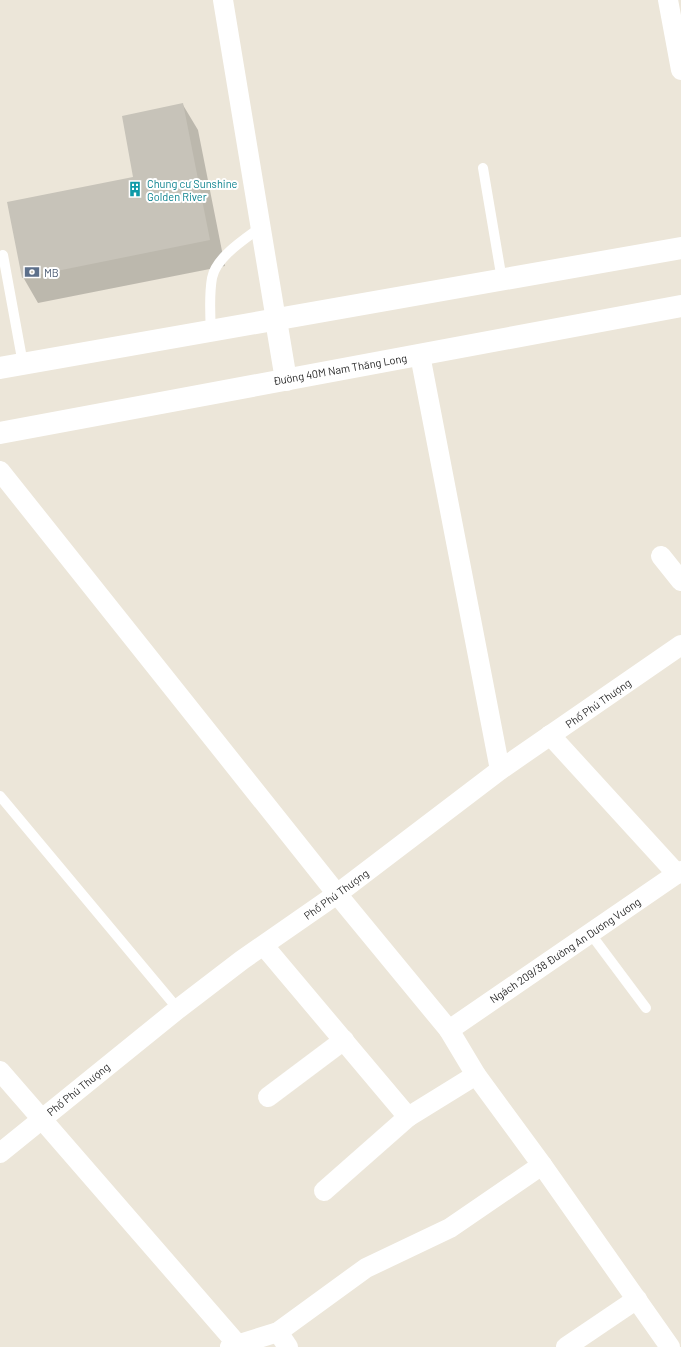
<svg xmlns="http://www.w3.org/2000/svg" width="681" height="1347" viewBox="0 0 681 1347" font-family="Barlow,sans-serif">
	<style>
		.shadow { fill: #0003 }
		.building { fill: #c7c3b9 }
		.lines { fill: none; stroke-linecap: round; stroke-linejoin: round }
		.service { stroke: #fff; stroke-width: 10 }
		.minor { stroke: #fff; stroke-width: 20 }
		.tertiary { stroke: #fff; stroke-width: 22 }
		.labels { text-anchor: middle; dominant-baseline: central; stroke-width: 4; stroke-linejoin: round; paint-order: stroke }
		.culture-label { font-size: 11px; fill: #0d838f; stroke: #fff; text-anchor: start }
		.service-label { font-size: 11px; fill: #4e5e75; stroke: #fff; text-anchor: start }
		.street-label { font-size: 11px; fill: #282828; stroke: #fff }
	</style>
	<rect width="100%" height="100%" fill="#ece6d9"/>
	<path class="shadow" d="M183,105L198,130L225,266L38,303L23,277L134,177Z"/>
	<path class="building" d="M183,103L210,240L22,278L7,202L133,177L122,116Z"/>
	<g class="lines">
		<g class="service">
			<path d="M483,168L502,280"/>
			<path d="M3,255L23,364"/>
			<path d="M211,331C210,314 209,295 212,278C216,257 245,239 261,227"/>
			<path d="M0,796L178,1009"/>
			<path d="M590,933L646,1008"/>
		</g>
		<g class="minor">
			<path d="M223,0L276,320"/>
			<path d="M668,0L681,70"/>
			<path d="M420,355L500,770"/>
			<path d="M0,471L337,894L449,1030L476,1075L542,1165L670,1347"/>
			<path d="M661,556L681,581"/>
			<path d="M550,735L677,874"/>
			<path d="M264,946L408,1117"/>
			<path d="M449,1030L681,871"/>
			<path d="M0,1071L238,1345"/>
			<path d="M268,1097L344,1040"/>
			<path d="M0,1153L178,1009L242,960L337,894L500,770L681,645"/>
			<path d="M324,1191L408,1117L476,1075"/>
			<path d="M278,1332L288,1347"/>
			<path d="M230,1347L278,1332L366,1268L450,1228L542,1165"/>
			<path d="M566,1347L637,1299"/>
		</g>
		<g class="tertiary">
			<path d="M276,320L286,380"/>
			<path d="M0,368L681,248"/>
			<path d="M0,433L681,306"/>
		</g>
	</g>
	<defs>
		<g id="building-bare" transform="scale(1.2)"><path d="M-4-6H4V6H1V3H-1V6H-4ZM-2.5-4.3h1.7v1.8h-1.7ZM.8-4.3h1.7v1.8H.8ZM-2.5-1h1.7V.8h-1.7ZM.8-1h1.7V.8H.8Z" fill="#0f9aa8" stroke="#fff" stroke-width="2.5" paint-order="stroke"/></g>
		<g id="bank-bare" transform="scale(1.2)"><path d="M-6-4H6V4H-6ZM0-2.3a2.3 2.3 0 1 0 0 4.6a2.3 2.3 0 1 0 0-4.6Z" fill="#5c6f8a" stroke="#fff" stroke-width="2.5" paint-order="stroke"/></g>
	</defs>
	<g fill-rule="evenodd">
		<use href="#building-bare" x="135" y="189"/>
		<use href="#bank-bare" x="32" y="272"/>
	</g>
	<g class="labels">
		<g class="culture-label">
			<text x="147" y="183">Chung cư Sunshine<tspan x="147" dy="13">Golden River</tspan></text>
		</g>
		<g class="service-label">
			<text x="44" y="272">MB</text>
		</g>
		<g class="street-label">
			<text transform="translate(340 369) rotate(-10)">Đường 40M Nam Thăng Long</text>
			<text transform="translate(598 703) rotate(-35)">Phố Phú Thượng</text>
			<text transform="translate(336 894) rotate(-36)">Phố Phú Thượng</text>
			<text transform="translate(565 950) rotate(-34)">Ngách 209/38 Đường An Dương Vương</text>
			<text transform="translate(78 1089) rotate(-39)">Phố Phú Thượng</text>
		</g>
	</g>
</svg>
